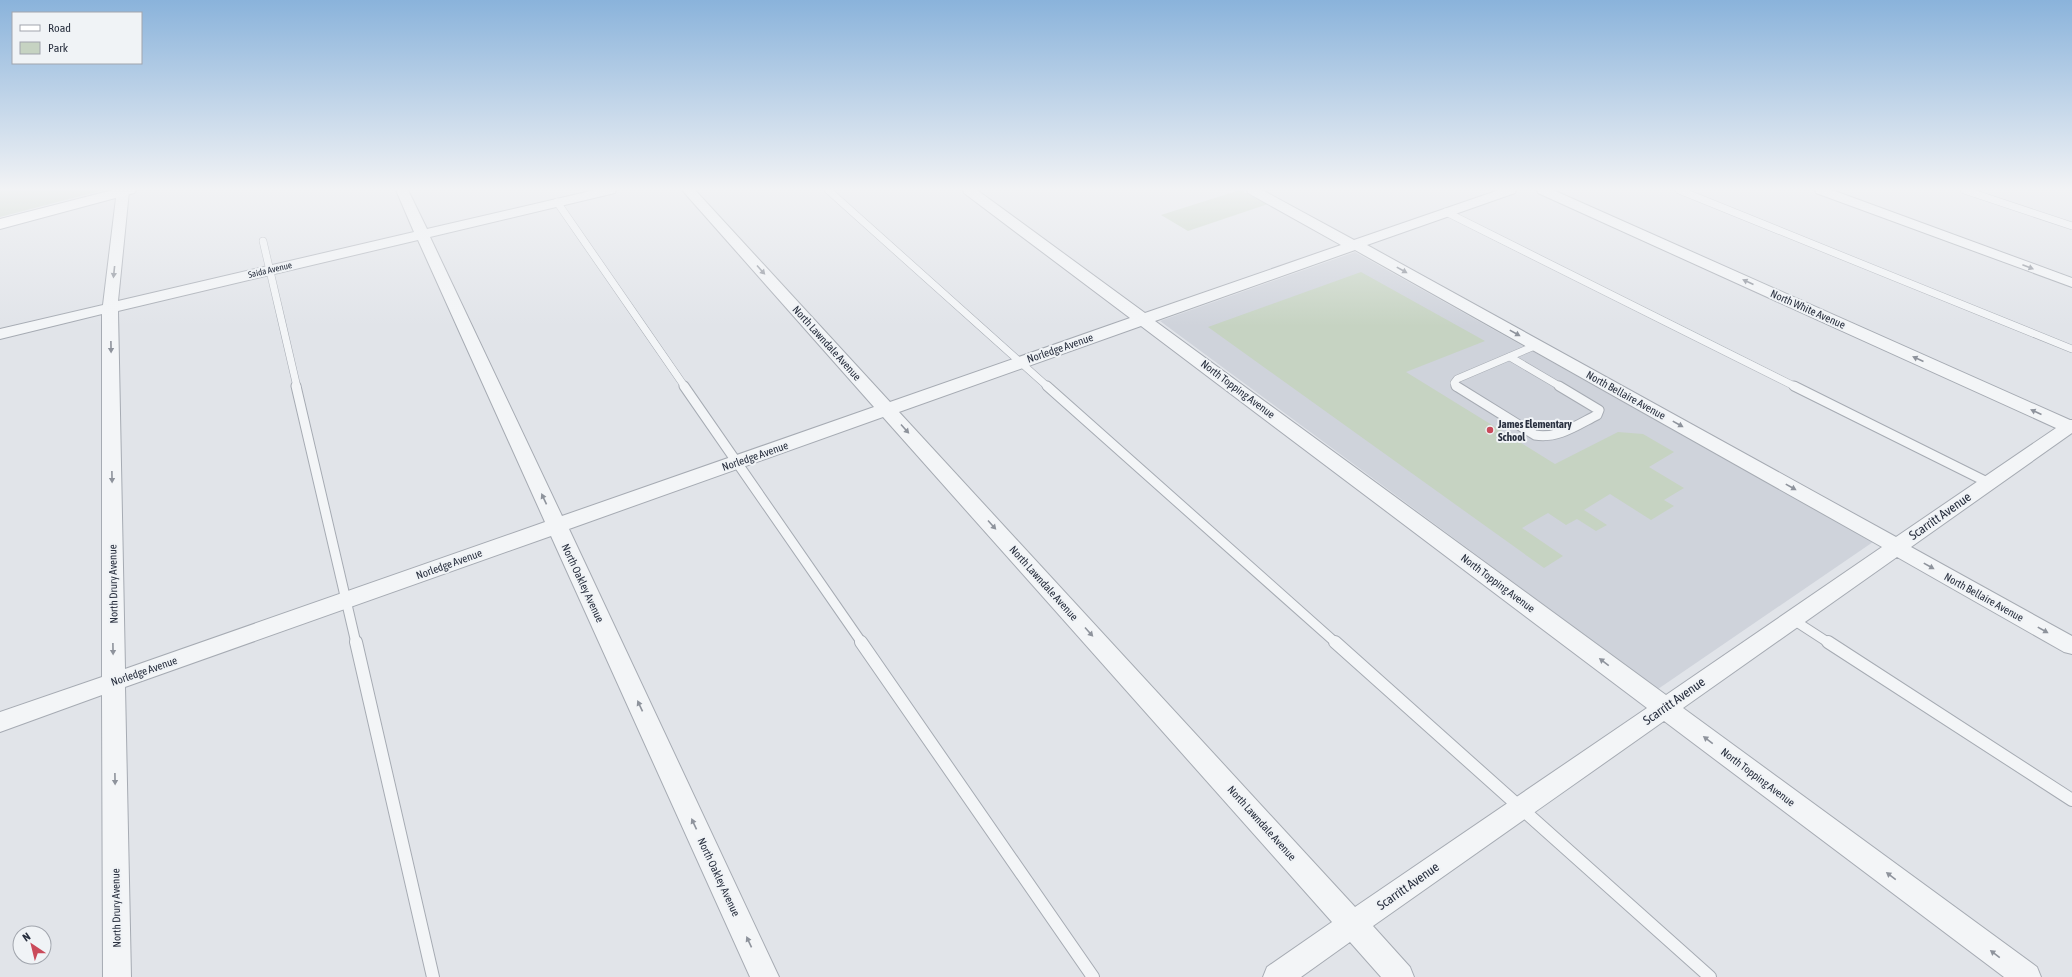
<svg xmlns="http://www.w3.org/2000/svg" width="2072" height="977" viewBox="0 0 2072 977" font-family="'Asap Condensed',sans-serif">
	<style>
		.built { fill: #cfd3db }
		.green { fill: #c6d3c2 }
		.lines { fill: none; stroke-linecap: round; stroke-linejoin: round }
		.lane-far2-casing { stroke: #a6abb3; stroke-width: 8 }
		.lane-far1-casing { stroke: #a6abb3; stroke-width: 11 }
		.lane-casing { stroke: #a6abb3; stroke-width: 14 }
		.street-casing { stroke: #a6abb3; stroke-width: 2 }
		.secondary-casing { stroke: #a6abb3; stroke-width: 2 }
		.lane-far2 { stroke: #f3f5f7; stroke-width: 7 }
		.lane-far1 { stroke: #f3f5f7; stroke-width: 9 }
		.lane { stroke: #f3f5f7; stroke-width: 12 }
		.street { fill: #f3f5f7; fill-rule: evenodd }
		.secondary { fill: #fff; fill-rule: evenodd }
		.oneway { fill: #8e939c }
		.poi-dot { fill: #ca4a5a; stroke: #f0f3f6; stroke-width: 1.5 }
		.labels { text-anchor: middle; dominant-baseline: central; stroke-width: 4; stroke-linejoin: round; paint-order: stroke }
		.far-street-label { font-size: 9px; fill: #2a3140; stroke: #f0f3f6 }
		.street-label { font-size: 11px; fill: #2a3140; stroke: #f0f3f6 }
		.poi-label { font-size: 11px; font-weight: bold; fill: #2a3140; stroke: #f0f3f6; text-anchor: start }
		.near-street-label { font-size: 13px; fill: #2a3140; stroke: #f0f3f6 }
	</style>
	<rect width="100%" height="100%" fill="#e1e4e9"/>
	<path class="built" d="M1355,252L1873,542L1658,689L1160,321Z"/>
	<g class="green">
		<path d="M0,190H104L0,217Z"/>
		<path d="M1240,190L1268,204L1188,231L1161,215Z"/>
		<path d="M1361,272L1485,341L1406,372L1555,464L1618,432L1643,434L1674,452L1649,467L1684,488L1664,500L1674,506L1651,520L1610,494L1584,510L1607,525L1596,531L1577,519L1566,525L1548,513L1522,528L1563,556L1544,568L1208,327Z"/>
	</g>
	<g class="lines">
		<g class="lane-far2-casing">
			<g id="lane-far2">
				<path d="M828,190L1048,387"/>
				<path d="M1679,190L2072,349"/>
				<path d="M1964,190L2072,226"/>
				<path d="M557,202L685,387"/>
				<path d="M1446,212L1796,387"/>
				<path d="M263,241L297,387"/>
				<path d="M1510,357L1561,387"/>
				<path d="M1456,387L1454,383L1457,379L1537,345"/>
			</g>
		</g>
		<g class="lane-far1-casing">
			<g id="lane-far1">
				<path d="M296,386L356,643"/>
				<path d="M684,386L862,643"/>
				<path d="M1047,386L1336,643"/>
				<path d="M1456,386L1535,435C1558,439 1577,425 1597,415L1599,410L1559,386"/>
				<path d="M1794,386L1989,483"/>
				<path d="M1792,619L1829,643"/>
			</g>
		</g>
		<g class="lane-casing">
			<g id="lane">
				<path d="M356,642L433,977"/>
				<path d="M861,642L1093,977"/>
				<path d="M1335,642L1710,977"/>
				<path d="M1828,642L2072,800"/>
			</g>
		</g>
		<g class="street-casing">
			<g id="street">
				<path d="M117,190L129,191L118,301L414,232L396,190H408L427,229L595,190H616L615,193L430,237L562,516L874,407L682,190H695L890,402L1130,318L964,193L963,190H977L1145,313L1341,245L1248,193L1247,190H1262L1354,240L1499,190H1516L1515,193L1367,245L1896,537L2056,428L1538,193L1537,190H1553L2070,420H2072V433L1911,547L2072,636V654L2064,652L1897,557L1683,708L2037,967L2041,977H2004L1664,721L1373,926L1410,967L1414,977H1381L1350,942L1301,977H1263L1267,967L1332,922L883,417L569,529L779,977H750L551,536L125,687L131,977H103L102,695L0,732V712L102,677V314L0,339V329L103,305ZM418,240L545,522L125,669L118,311ZM1355,250L1882,547L1666,695L1155,321ZM1141,326L1647,708L1355,907L899,412Z"/>
				<path d="M1815,190H1832L2072,278V287L1816,193Z"/>
			</g>
		</g>
		<g class="secondary-casing">
			<path id="secondary" d="M113,190H137L134,193L0,229V219Z"/>
		</g>
		<use href="#lane-far2" class="lane-far2"/>
		<use href="#lane-far1" class="lane-far1"/>
		<use href="#lane" class="lane"/>
		<use href="#street" class="street"/>
		<use href="#secondary" class="secondary"/>
	</g>
	<defs><path id="oneway-solid" d="M-6-.8H1V-3.2L6.5 0L1 3.2V.8H-6Z"/></defs>
	<g class="oneway">
		<use href="#oneway-solid" transform="translate(2028 267) rotate(21)"/>
		<use href="#oneway-solid" transform="translate(761 270) rotate(48)"/>
		<use href="#oneway-solid" transform="translate(1402 270) rotate(29)"/>
		<use href="#oneway-solid" transform="translate(114 272) rotate(96)"/>
		<use href="#oneway-solid" transform="translate(1748 282) rotate(-156)"/>
		<use href="#oneway-solid" transform="translate(1515 333) rotate(29)"/>
		<use href="#oneway-solid" transform="translate(111 347) rotate(89)"/>
		<use href="#oneway-solid" transform="translate(1918 359) rotate(-156)"/>
		<use href="#oneway-solid" transform="translate(2036 412) rotate(-156)"/>
		<use href="#oneway-solid" transform="translate(1678 424) rotate(29)"/>
		<use href="#oneway-solid" transform="translate(905 429) rotate(48)"/>
		<use href="#oneway-solid" transform="translate(112 477) rotate(89)"/>
		<use href="#oneway-solid" transform="translate(1791 487) rotate(29)"/>
		<use href="#oneway-solid" transform="translate(544 499) rotate(-115)"/>
		<use href="#oneway-solid" transform="translate(992 525) rotate(48)"/>
		<use href="#oneway-solid" transform="translate(1929 566) rotate(29)"/>
		<use href="#oneway-solid" transform="translate(2043 630) rotate(29)"/>
		<use href="#oneway-solid" transform="translate(1089 632) rotate(48)"/>
		<use href="#oneway-solid" transform="translate(113 649) rotate(89)"/>
		<use href="#oneway-solid" transform="translate(1604 662) rotate(-143)"/>
		<use href="#oneway-solid" transform="translate(640 706) rotate(-115)"/>
		<use href="#oneway-solid" transform="translate(1708 740) rotate(-143)"/>
		<use href="#oneway-solid" transform="translate(115 779) rotate(89)"/>
		<use href="#oneway-solid" transform="translate(694 824) rotate(-115)"/>
		<use href="#oneway-solid" transform="translate(1891 876) rotate(-143)"/>
		<use href="#oneway-solid" transform="translate(749 942) rotate(-115)"/>
		<use href="#oneway-solid" transform="translate(1995 954) rotate(-143)"/>
	</g>
	<linearGradient id="sky" x2="0" y2="1"><stop stop-color="#8ab3db"/><stop offset="0.58" stop-color="#f2f3f5"/><stop offset="1" stop-color="#f2f3f5" stop-opacity="0"/></linearGradient>
	<rect width="2072" height="326" fill="url(#sky)"/>
	<circle class="poi-dot" cx="1490" cy="430" r="4"/>
	<g class="labels">
		<g class="far-street-label">
			<text transform="translate(270 270) rotate(-13)">Saida Avenue</text>
		</g>
		<g class="street-label">
			<text transform="translate(1808 309) rotate(24)">North White Avenue</text>
			<text transform="translate(827 343) rotate(48)">North Lawndale Avenue</text>
			<text transform="translate(1060 348) rotate(-19)">Norledge Avenue</text>
			<text transform="translate(1238 389) rotate(37)">North Topping Avenue</text>
			<text transform="translate(1626 395) rotate(29)">North Bellaire Avenue</text>
			<text transform="translate(755 456) rotate(-19)">Norledge Avenue</text>
			<text transform="translate(449 564) rotate(-20)">Norledge Avenue</text>
			<text transform="translate(583 583) rotate(65)">North Oakley Avenue</text>
			<text transform="translate(1044 583) rotate(48)">North Lawndale Avenue</text>
			<text transform="translate(1498 583) rotate(37)">North Topping Avenue</text>
			<text transform="translate(113 584) rotate(-91)">North Drury Avenue</text>
			<text transform="translate(1984 597) rotate(29)">North Bellaire Avenue</text>
			<text transform="translate(144 671) rotate(-19)">Norledge Avenue</text>
			<text transform="translate(1758 777) rotate(37)">North Topping Avenue</text>
			<text transform="translate(1262 823) rotate(48)">North Lawndale Avenue</text>
			<text transform="translate(719 877) rotate(65)">North Oakley Avenue</text>
			<text transform="translate(116 908) rotate(-91)">North Drury Avenue</text>
		</g>
		<g class="poi-label">
			<text x="1498" y="424">James Elementary<tspan x="1498" dy="13">School</tspan></text>
		</g>
		<g class="near-street-label">
			<text transform="translate(1940 516) rotate(-35)">Scarritt Avenue</text>
			<text transform="translate(1674 701) rotate(-35)">Scarritt Avenue</text>
			<text transform="translate(1408 886) rotate(-35)">Scarritt Avenue</text>
		</g>
	</g>
	<rect x="12" y="12" width="130" height="52" fill="#f0f3f6" stroke="#a1a5ad"/>
	<rect x="20" y="25" width="20" height="6" fill="#ffffff" stroke="#a1a5ad"/>
	<text x="48" y="32" font-size="12" fill="#2a3140">Road</text>
	<rect x="20" y="42" width="20" height="12" fill="#c6d3c2" stroke="#a1a5ad"/>
	<text x="48" y="52" font-size="12" fill="#2a3140">Park</text>
	<g transform="translate(32 945) rotate(325)"><circle r="19" fill="#f0f3f6" stroke="#a1a5ad"/>
	<path d="M0-3L7 15L0 10L-7 15Z" fill="#ca4a5a"/>
	<text y="-6" font-size="11" font-weight="bold" text-anchor="middle" fill="#2a3140">N</text>
	</g>
</svg>
